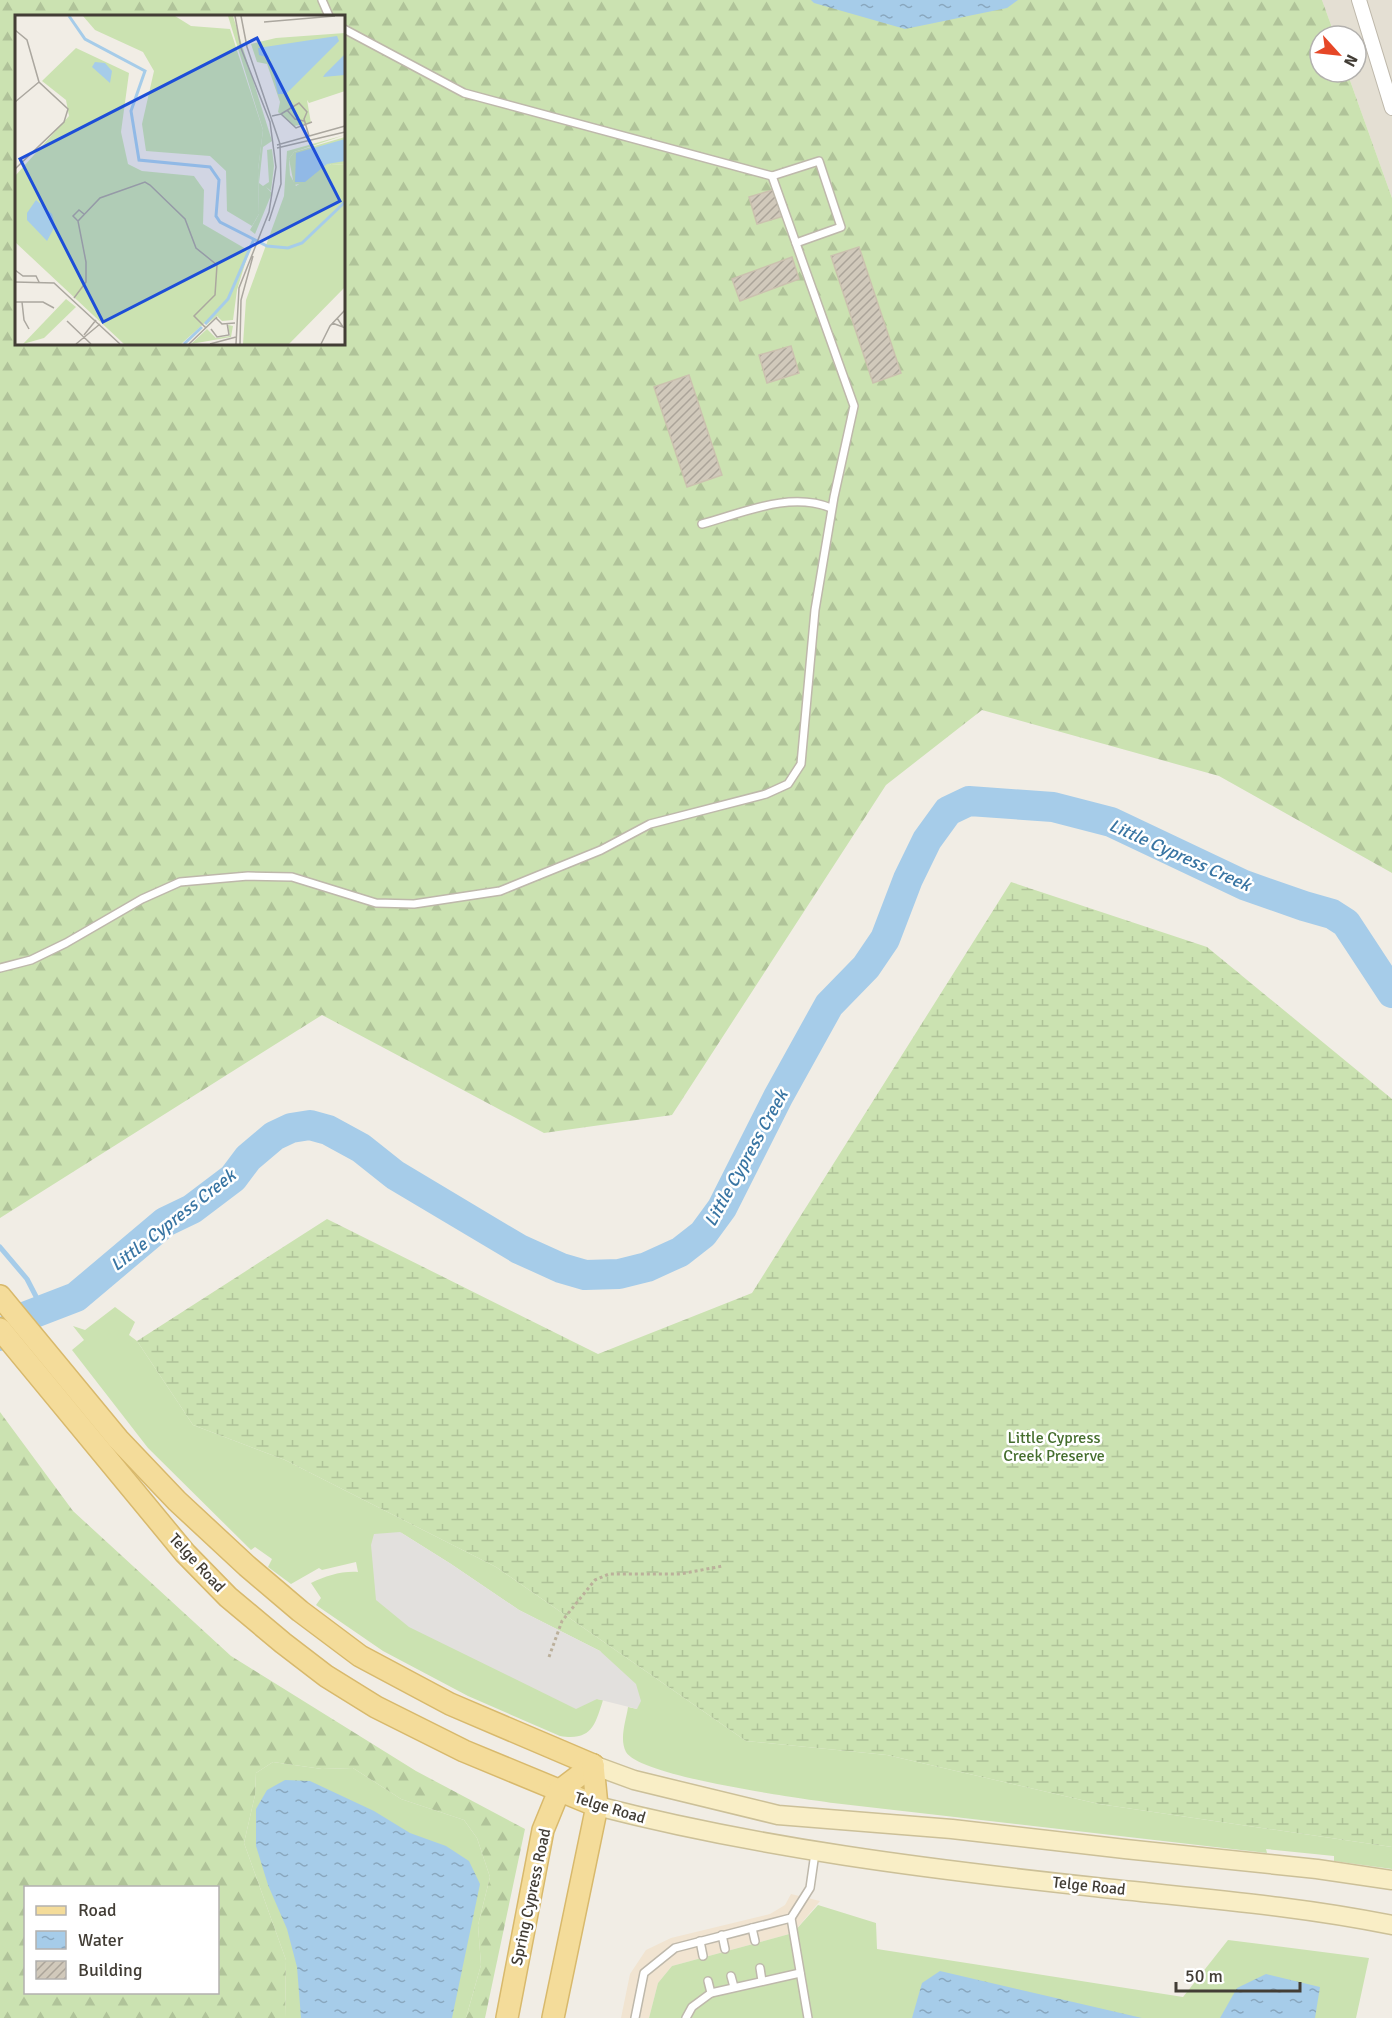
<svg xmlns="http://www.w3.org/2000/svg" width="1392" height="2018" viewBox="0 0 1392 2018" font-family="Signika,sans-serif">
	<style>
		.residential { fill: #e4dfd3 }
		.commercial { fill: #f1e4d1 }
		.grass { fill: #cbe2b1 }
		.forest { fill: url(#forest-firs); fill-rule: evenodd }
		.wetland { fill: url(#wetland-marsh) }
		.parking { fill: #e2e0dd }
		.water { fill: url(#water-ripples) }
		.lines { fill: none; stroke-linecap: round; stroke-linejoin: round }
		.stream { stroke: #a6cce9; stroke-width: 5 }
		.river { stroke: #a6cce9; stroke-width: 30 }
		.building { fill: url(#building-hatch); stroke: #cbc1af; stroke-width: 1.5 }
		.service-casing { stroke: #beb8ab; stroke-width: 10 }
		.minor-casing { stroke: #beb8ab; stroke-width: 16 }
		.secondary-casing { stroke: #ccc098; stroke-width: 21 }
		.primary-casing { stroke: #d8b96c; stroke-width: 24 }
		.path { stroke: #bbb09b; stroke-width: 3; stroke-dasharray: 3 3; stroke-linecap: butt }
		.service { stroke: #fff; stroke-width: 7 }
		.minor { stroke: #fff; stroke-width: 14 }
		.secondary { stroke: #f9eec6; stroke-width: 18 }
		.primary { stroke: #f4dc9a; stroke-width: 21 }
		.labels { text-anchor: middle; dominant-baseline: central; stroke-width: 5; stroke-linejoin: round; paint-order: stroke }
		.park-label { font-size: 16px; fill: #456e2e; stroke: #fff }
		.street-label { font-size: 16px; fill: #423d35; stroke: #fff }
		.water-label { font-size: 18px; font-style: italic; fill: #3975a3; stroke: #fff }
		.inset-river { fill: none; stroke: #a6cce9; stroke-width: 3 }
		.inset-road { fill: none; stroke: #aba79f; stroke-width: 1.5 }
		.view { fill: #1d4ed8; fill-opacity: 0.15; stroke: #1d4ed8; stroke-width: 3 }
		.inset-edge { fill: none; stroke: #423d35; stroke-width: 3 }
	</style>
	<defs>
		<pattern id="forest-firs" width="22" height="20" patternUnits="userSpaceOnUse" patternTransform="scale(1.5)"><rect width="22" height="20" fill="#cbe2b1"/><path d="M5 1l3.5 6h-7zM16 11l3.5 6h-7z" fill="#b0c399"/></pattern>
		<pattern id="wetland-marsh" width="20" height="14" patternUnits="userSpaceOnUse" patternTransform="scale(1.5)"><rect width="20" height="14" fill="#cbe2b1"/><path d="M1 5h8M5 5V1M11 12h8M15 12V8" fill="none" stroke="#b0c399"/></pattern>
		<pattern id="water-ripples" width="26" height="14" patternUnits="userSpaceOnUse" patternTransform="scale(1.5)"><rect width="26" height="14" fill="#a6cce9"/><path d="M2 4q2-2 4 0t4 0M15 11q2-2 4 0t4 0" fill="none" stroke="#89a7be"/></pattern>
		<pattern id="building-hatch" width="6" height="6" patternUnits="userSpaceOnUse" patternTransform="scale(1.5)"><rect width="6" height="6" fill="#d1c9bb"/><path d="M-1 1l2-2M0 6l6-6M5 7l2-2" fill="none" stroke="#aba499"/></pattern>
	</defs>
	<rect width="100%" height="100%" fill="#f1ede5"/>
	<path class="residential" d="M1322,0H1392V198L1347,72H1356V36H1335Z"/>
	<path class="commercial" d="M791,1894L820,1901L793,1933L672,1966L658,1983L649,2018H621L630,1974L646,1950L671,1938L770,1914L785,1905Z"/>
	<g class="grass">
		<path d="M115,1307L135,1322L129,1335L137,1341L193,1425L285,1460L496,1567L746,1741L887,1755L1099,1804L1392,1847V1869L1334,1861V1856L1266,1849L1267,1853L833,1803C799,1798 641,1777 626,1752C619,1739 626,1721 628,1707L637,1709L600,1651L519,1610L451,1564L400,1532L597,1699L603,1700C595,1726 591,1741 560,1736L468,1696L383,1651L316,1605L321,1598L311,1583C326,1576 341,1571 358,1572L356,1562L322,1570L319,1568L291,1584L268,1567L272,1559L255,1547L251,1550L148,1448L72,1350L84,1340L73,1326L85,1330Z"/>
		<path d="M273,1762L322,1769L353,1768L401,1799L464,1820L477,1838L490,1877L478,1925L481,1965L466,2018H285L286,1960L244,1843L255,1795L256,1773Z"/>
		<path d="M818,1905L876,1923L877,1949L1183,1997L1228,1940L1369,1958L1356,2018H649L658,1983L672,1966L793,1933Z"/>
	</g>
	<g class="forest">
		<path d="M0,0H1322L1335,36H1320V72H1347L1392,198V873L1219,776L982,710L886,785L672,1115L544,1133L322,1015L0,1218ZM16,16H344V344H16Z"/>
		<path d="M0,1412L73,1511L231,1656L416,1771L525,1829L485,2018H466L481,1965L478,1925L490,1877L477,1838L464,1820L401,1799L353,1768L322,1769L273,1762L256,1773L255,1795L244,1843L286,1960L285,2018H0ZM26,1888H218V1992H26Z"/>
	</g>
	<path class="wetland" d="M1011,882L1207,947L1392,1099V1847L1099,1804L887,1755L746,1741L496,1567L285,1460L193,1425L137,1341L327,1219L598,1354L752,1293Z"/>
	<path class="parking" d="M400,1532L451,1564L519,1610L600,1651L636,1684L641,1701L637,1709L597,1699L576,1709L409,1627L376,1600L371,1545L374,1534Z"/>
	<g class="water">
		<path d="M811,0H1018L1007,8L905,29L814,3Z"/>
		<path d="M285,1780L310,1781L374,1811L410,1833L446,1846L469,1861L480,1884L452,2018H301L297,1967L287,1929L268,1885L256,1846V1809L267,1790Z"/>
		<path d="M940,1971L1142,2018H912L922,1983Z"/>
		<path d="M1266,1974L1320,1987L1315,2018H1220L1237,1988Z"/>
	</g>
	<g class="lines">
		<path class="stream" d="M0,1247L27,1279L43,1310"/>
		<path class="river" d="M0,1336L24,1317L76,1297L165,1222L192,1209L233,1178L248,1158L274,1136L291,1128L310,1125L328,1130L361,1148L395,1175L519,1249L561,1268L585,1275L619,1274L647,1267L680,1252L703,1234L722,1208L778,1097L829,1005L866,967L885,939L908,879L927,840L948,811L969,801L1053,807L1111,822L1244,885L1304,906L1332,914L1346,923L1392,993"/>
	</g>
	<g class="building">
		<path d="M776,189L784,216L757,224L749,197Z"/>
		<path d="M859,247L901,373L873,383L831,256Z"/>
		<path d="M792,257L799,279L740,301L732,279Z"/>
		<path d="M791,346L799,373L767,383L759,355Z"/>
		<path d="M689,375L722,475L687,487L654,387Z"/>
	</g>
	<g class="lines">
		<g class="service-casing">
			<g id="service">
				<path d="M322,0L329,16"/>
				<path d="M344,29L464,93L772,176L819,161L841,227L796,243"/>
				<path d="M702,524C743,513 790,491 831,508"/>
				<path d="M0,968L31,960L66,943L142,899L180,882L248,876L292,877L376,903L414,904L500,891L601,850L650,824L766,794L788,784L801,764L815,610L834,497L854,406L772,176"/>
				<path d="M791,1918L808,2018"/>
				<path d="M752,1928L755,1941"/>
				<path d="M722,1935L725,1949"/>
				<path d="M700,1941L703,1956"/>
				<path d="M760,1968L762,1981"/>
				<path d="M731,1976L734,1987"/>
				<path d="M708,1981L711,1993"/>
				<path d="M635,2018L644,1973L675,1948L791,1918L810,1888L815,1853"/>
				<path d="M686,2018L692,2007L711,1993L800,1973"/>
			</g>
		</g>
		<g class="minor-casing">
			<path id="minor" d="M1359,0L1392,108"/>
		</g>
		<g class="secondary-casing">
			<g id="secondary">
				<path d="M593,1765L634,1780L778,1815L952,1829L1125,1849L1317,1869L1392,1880"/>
				<path d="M597,1806C760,1848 927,1869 1095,1887C1194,1898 1294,1905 1392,1925"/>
			</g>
		</g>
		<g class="primary-casing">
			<g id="primary">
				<path d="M0,1296L118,1439L177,1501L247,1566L300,1611L360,1656L450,1704L593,1765"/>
				<path d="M0,1329L185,1553L228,1597L283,1643L326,1676L376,1707L464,1751L597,1806"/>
				<path d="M507,2018L543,1830L559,1791L593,1765"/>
				<path d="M553,2018L597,1806L593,1765"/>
			</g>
		</g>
		<path class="path" d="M549,1657L562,1621L595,1580L609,1574H680L723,1566"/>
		<use href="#service" class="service"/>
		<use href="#minor" class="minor"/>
		<use href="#secondary" class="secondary"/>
		<use href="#primary" class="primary"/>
	</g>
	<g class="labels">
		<g class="park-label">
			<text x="1054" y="1438">Little Cypress<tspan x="1054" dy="18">Creek Preserve</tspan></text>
		</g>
		<g class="street-label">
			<text transform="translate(197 1563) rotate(47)">Telge Road</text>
			<text transform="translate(610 1808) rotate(17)">Telge Road</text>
			<text transform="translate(1089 1886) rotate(6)">Telge Road</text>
			<text transform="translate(531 1897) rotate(-78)">Spring Cypress Road</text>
		</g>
		<g class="water-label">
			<text transform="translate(1180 855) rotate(24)">Little Cypress Creek</text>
			<text transform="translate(746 1158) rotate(-61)">Little Cypress Creek</text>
			<text transform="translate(173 1220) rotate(-38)">Little Cypress Creek</text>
		</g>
	</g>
	<g transform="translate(15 15)">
		<rect width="330" height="330" fill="#f1ede5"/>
		<path d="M213,1H218L257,126L248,132L244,168L248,171L254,167L252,135L257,134L259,151L256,176L251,172L257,178L240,219L235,215L244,199L243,155L248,115ZM330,18V76L294,88L292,85L296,108L279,111L263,97L265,87L252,49L242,47L236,29L261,23ZM330,122V150L316,149L290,168L279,170L274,144L279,137ZM231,234L234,236L222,275L218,305L207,306L202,301L190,311L206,290ZM51,284L61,292L29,323L8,329ZM213,310L218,311L216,322L176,329L192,314L201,323L215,321Z" fill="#cbe2b1"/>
		<path d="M61,33L114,58L106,117L113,149L127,156L179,161L189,175L188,209L231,234L212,288L166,329H109L0,227V161L54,101L51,85L27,66ZM330,120L279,137L274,144L275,160L281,171L316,149L330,150V272L274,329H228L231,285L269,181L272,136Z" fill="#cbe2b1"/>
		<path d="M68,1H160L176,11L215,14L248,115L243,155L244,199L237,211L212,196L211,156L195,141L131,136L127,109L139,56L128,37L80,15Z" fill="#cbe2b1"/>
		<path d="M322,21L324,26L271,79H263L255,43L244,40L243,33ZM330,39V60L308,62L310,59ZM80,47L90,48L97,56L95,68L77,52ZM330,124V146L312,149L290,167H280L281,138ZM21,185L37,199L40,211L32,226L12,205V198Z" fill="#a6cce9"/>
		<path class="inset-river" d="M54,1L70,24L130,56L116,96L124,145L195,152L204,165L201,201L205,207L252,231L273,233L287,228L330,187M190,309L213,284L239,224M169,329L187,312"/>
		<path class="inset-road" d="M220,1L226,33L255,107L261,152L254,197L224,273L221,329M226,1L232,32L265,129L266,169L254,206M249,7L320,1M0,15L12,25L24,67L53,94L49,107L0,154M0,87L24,67M272,95L280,104L289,106M266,99L284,88L292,97L289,104L294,121M257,101L266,99L281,113L297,107M262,130L330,111M262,133L330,117M63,206L85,183L130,167L135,170L170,204L181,233L202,250L200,280L179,301L191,313M0,255L8,261H21L24,267M0,267L39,268L105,329M59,283L71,267V247L63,206L58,201L64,195L69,199M0,287H28L39,293M7,287L9,305L14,314M201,303L207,309L220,308M52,306L76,329M317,308L328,312L322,303M196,314L202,322L214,320L212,308M69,320L81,305M61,329L85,309M174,329L202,302M195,329L221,322M225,329L226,285L238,241M306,329L315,311L330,295"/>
		<path class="view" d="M242,23L325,186L88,307L5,144Z"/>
		<rect width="330" height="330" class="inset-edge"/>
	</g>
	<rect x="24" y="1886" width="195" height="108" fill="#ffffff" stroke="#b3b1ae" stroke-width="1.5"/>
	<rect x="36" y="1906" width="30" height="9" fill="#f4dc9a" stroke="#b3b1ae" stroke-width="1.5"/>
	<text x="78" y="1916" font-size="18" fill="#423d35">Road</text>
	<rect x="36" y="1931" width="30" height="18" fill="url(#water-ripples)" stroke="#b3b1ae" stroke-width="1.5"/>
	<text x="78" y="1946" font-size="18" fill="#423d35">Water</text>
	<rect x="36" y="1961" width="30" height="18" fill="url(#building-hatch)" stroke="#b3b1ae" stroke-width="1.5"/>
	<text x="78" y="1976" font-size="18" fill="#423d35">Building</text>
	<g transform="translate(1338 54) rotate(117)"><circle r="28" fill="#ffffff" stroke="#b3b1ae" stroke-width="1.5"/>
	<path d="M0-4.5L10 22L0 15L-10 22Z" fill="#e64727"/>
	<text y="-9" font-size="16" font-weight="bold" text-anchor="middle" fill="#423d35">N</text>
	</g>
	<path d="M1176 1982v9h124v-9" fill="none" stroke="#423d35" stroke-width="3"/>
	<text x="1185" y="1982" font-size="18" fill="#423d35" stroke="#ffffff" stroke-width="4.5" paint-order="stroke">50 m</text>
</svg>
